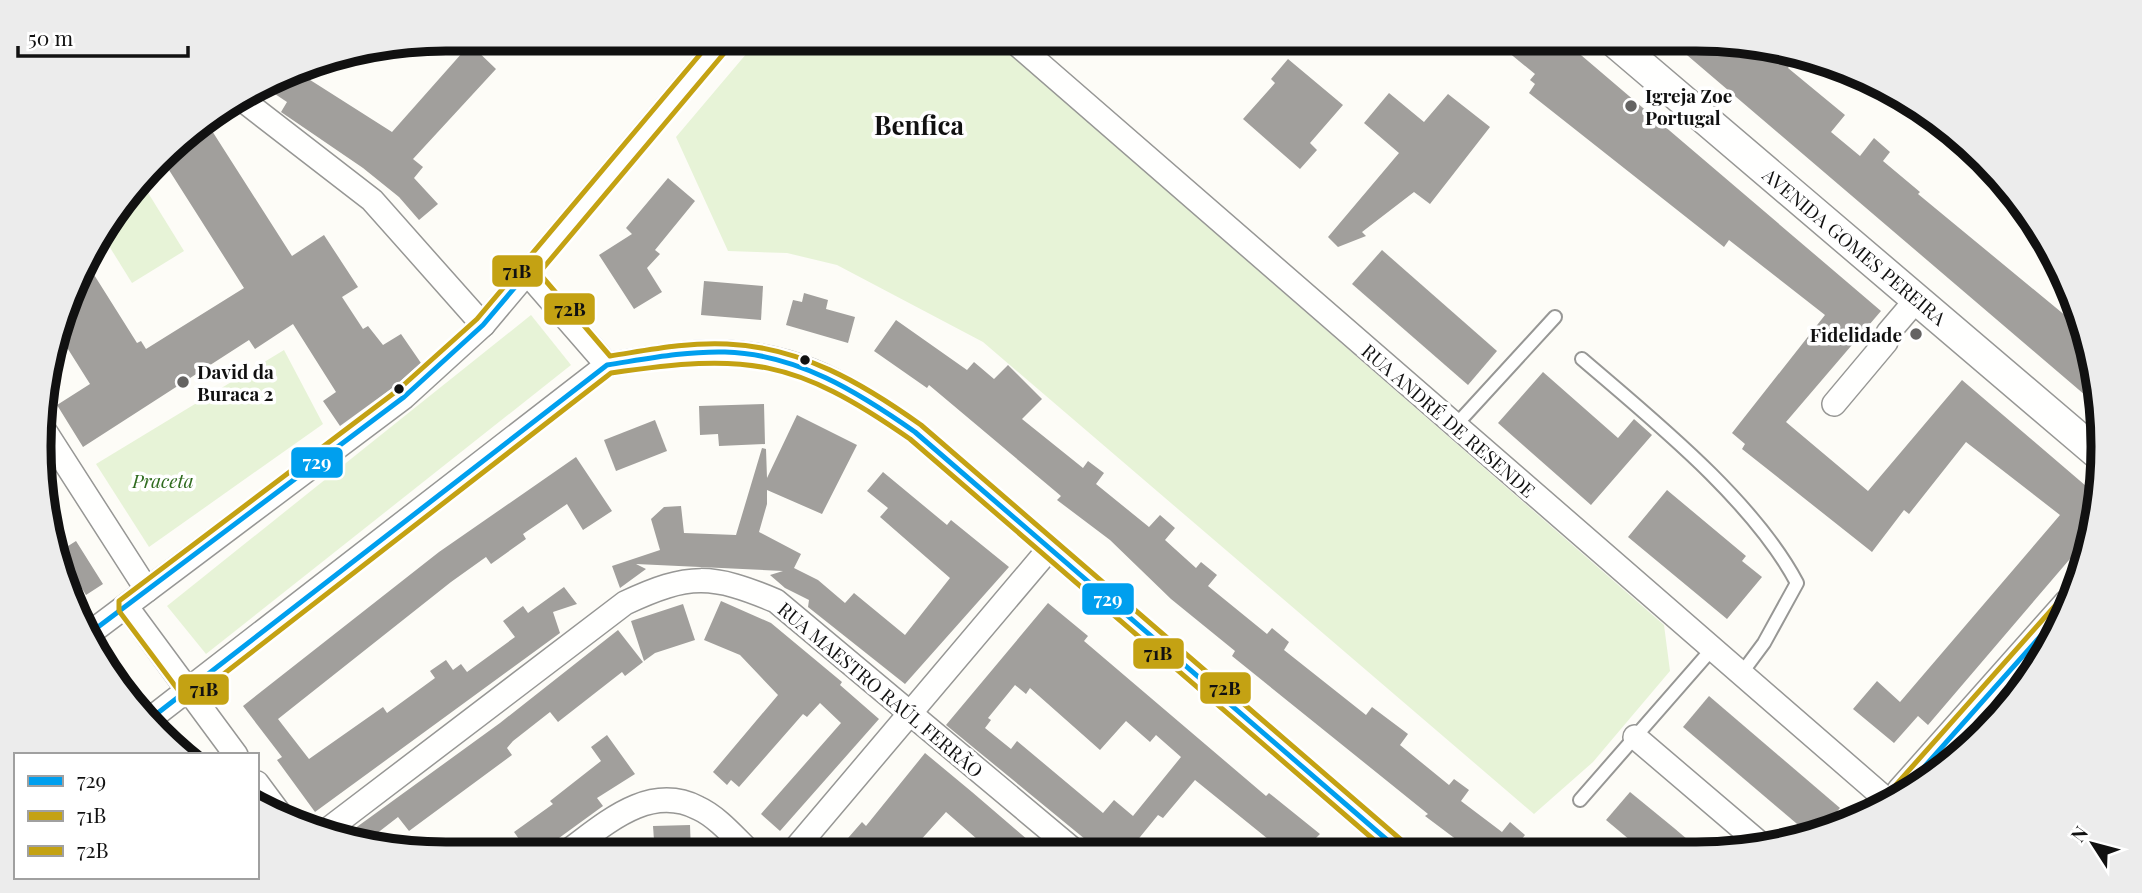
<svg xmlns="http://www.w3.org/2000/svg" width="2142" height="893" viewBox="0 0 2142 893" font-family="'Playfair Display',serif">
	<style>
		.green { fill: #e7f3d7 }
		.building { fill: #a19f9c; fill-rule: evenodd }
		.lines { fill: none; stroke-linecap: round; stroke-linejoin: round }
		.service-casing { stroke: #979795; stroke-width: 16 }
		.minor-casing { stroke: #979795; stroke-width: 26 }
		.tertiary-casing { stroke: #979795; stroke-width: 33 }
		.service { stroke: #fffffe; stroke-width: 12 }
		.minor { stroke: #fffffe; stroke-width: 23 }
		.tertiary { stroke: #fffffe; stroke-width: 30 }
		.bus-1-casing { stroke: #fff; stroke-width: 10 }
		.bus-2-casing { stroke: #fff; stroke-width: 10 }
		.bus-3-casing { stroke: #fff; stroke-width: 10 }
		.bus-1 { stroke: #009fee; stroke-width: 5 }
		.bus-2 { stroke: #c4a213; stroke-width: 5 }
		.bus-3 { stroke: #c4a213; stroke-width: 5 }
		.poi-dot { fill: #646362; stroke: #fff; stroke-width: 2.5 }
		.bus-dot { fill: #111; stroke: #fff; stroke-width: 2.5 }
		.labels { text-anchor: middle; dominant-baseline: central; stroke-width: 7; stroke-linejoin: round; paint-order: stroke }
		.poi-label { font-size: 19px; font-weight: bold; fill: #111; stroke: #fff; text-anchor: start }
		.street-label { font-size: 19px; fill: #111; stroke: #fff }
		.park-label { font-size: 19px; font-style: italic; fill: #2f6b1f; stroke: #fff }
		.district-label { font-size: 26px; font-weight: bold; fill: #111; stroke: #fff }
		.rim { fill: none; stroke: #111; stroke-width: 9 }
		.line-badge { stroke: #fff; stroke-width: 2.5 }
		.badge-label { font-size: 19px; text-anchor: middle; font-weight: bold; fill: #fff }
		.pale-badge-label { font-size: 19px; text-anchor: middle; font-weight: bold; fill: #111 }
	</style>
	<rect width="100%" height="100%" fill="#fdfcf7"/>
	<g class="green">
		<path d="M763,39H993L1664,625L1670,671L1593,762L1534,814L983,342L837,265L787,253L728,251L676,137L758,40Z"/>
		<path d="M142,183L184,251L132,283L101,233Z"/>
		<path d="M531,315L571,365L206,654L167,606Z"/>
		<path d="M284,350L323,424L149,547L96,464Z"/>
	</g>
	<g class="building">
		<path d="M1491,38H1561L1881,311L1786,422L1868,491L1962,380L2093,492L2090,513L2079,526L2088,533L2087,539L1928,725L1918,716L1894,743L1853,709L1877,681L1900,702L2060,515L1966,442L1909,514L1904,510L1872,552L1742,449L1745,444L1732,433L1825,315L1729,240L1724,247L1529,93L1535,84L1530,80L1535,74Z"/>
		<path d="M1667,38L1723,43L1740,58L1748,47L1774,51L1790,65L1788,68L1845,115L1831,132L1860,156L1874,138L1890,152L1883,161L1920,192L1918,194L2078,326L2099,407Z"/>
		<path d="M470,44L496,69L413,159L423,167L414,178L438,204L419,220L399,197L363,168L281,112L287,102L266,88L296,71L392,132Z"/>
		<path d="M1288,59L1343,105L1310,143L1317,150L1300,169L1243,119L1275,83L1271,79Z"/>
		<path d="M1389,93L1424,122L1448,94L1490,127L1430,204L1414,192L1362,232L1366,236L1338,247L1328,237L1399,153L1364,123Z"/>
		<path d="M207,123L292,256L324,235L358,287L342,297L363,329L368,326L383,345L401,334L421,363L395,386L340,426L323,401L336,392L293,324L255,349L249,340L83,447L57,405L90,384L61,338L86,262L137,343L141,341L146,349L244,288L162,159L178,139Z"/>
		<path d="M668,178L695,201L655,250L660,254L647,268L662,292L634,309L599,255L632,234L626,228Z"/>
		<path d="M1382,250L1497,351L1468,385L1352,284Z"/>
		<path d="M704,281L763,286L761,320L701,315Z"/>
		<path d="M804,293L828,300L826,309L855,317L848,343L786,325L793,300L802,302Z"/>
		<path d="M896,320L967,370L974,362L994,379L1008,365L1042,399L1022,419L1083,468L1088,461L1104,473L1096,484L1149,527L1160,515L1175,528L1165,540L1196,568L1201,562L1217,575L1208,586L1267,634L1272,628L1289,642L1284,650L1366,715L1372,707L1408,734L1400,745L1449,785L1454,779L1469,790L1461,801L1502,832L1510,822L1525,835L1518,844L1529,852H1473L1425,816L1428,814L1232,656L1235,651L1171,599L1110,540L1057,500L1061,496L929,385L927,388L874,351Z"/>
		<path d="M1543,372L1618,438L1634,419L1652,435L1591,505L1498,423Z"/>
		<path d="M764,404L765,444L719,446L718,434L700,435L699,406Z"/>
		<path d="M797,415L857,445L822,514L767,490V504L759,532L801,554L794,568L818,580L845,603L854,593L905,635L950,578L880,517L888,508L867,491L883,472L947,525L951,520L1009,567L905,684L808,607L809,600L785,588L770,575L783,571L636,564L646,569L620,588L612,566L660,550L651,519L664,507L681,506L684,533L736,535L762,448L766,449L767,478Z"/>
		<path d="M655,420L667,451L616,471L604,440Z"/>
		<path d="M576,457L612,511L583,530L567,504L523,534L526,539L491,564L486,557L451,582L278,719L309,759L383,707L387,713L435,678L430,671L446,660L453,670L461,664L467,672L515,637L503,621L523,606L528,613L564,587L577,604L553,612L560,633L315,812L277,760L282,757L243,706L439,552Z"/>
		<path d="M1667,490L1746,556L1742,561L1762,577L1727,619L1628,537Z"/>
		<path d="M76,541L103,584L86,595L81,587L74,592L57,553Z"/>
		<path d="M721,601L771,623L842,682L840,685L879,719L780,831L761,814L841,723L820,703L807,717L803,714L739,787L731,780L727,785L713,772L778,695L740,655L704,640Z"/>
		<path d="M1048,603L1088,636L1084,641L1266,796L1269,793L1320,834L1316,838L1334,852H1284L1195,780L1163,818L1158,815L1127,853H1102L946,725ZM1015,685L1026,694L1030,688L1100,750L1126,721L1150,742L1156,735L1181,757L1133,816L1114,800L1103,813L1017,741L1011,749L985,728L991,720L988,718Z"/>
		<path d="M683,604L695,640L655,653L644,661L631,621Z"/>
		<path d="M618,630L643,662L625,676L622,672L558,722L550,712L513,741L507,748L512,755L409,831L398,817L367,841L343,837L500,723Z"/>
		<path d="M1709,696L1840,808L1819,832L1810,835L1683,727Z"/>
		<path d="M607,735L635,774L597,798L603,806L537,854H497L519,839L514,832L553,804L550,801L601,761L591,747Z"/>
		<path d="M925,753L972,792L1043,853H993L946,812L909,853H835L862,822L866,826Z"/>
		<path d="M1630,792L1674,828L1701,851H1643L1606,820Z"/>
		<path d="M690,825L691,854H655L653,826Z"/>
	</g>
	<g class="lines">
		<g class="service-casing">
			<g id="service">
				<path d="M1582,359C1653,420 1753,500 1797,583L1764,643L1741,674"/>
				<path d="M1455,426L1555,317"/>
				<path d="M1580,800L1712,649"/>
			</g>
		</g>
		<g class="minor-casing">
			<g id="minor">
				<path d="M1011,39L1888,801"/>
				<path d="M244,101L372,200L483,325"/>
				<path d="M527,273L607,365"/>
				<path d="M1834,404L1886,342L1888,333L1917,299"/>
				<path d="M43,428L147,590"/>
				<path d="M126,606L236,755"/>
				<path d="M90,633L404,397L483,325L724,39"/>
				<path d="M150,719L607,365C636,361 664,355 693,353C783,346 845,381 915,432L1401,852"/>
				<path d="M1635,737L1764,847"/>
				<path d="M257,783L280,814"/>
				<path d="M322,834L625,603C689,573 712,574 776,601L1077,853"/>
				<path d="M564,854C603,826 648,782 698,808C718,817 736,839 752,854"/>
				<path d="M791,854L1049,549"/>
			</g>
		</g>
		<g class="tertiary-casing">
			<g id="tertiary">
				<path d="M1611,39L2098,454"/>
				<path d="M1902,792L2069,604"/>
			</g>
		</g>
		<use href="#service" class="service"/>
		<use href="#minor" class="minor"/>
		<use href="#tertiary" class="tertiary"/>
		<g class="bus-1-casing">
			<g id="bus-1">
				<path d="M90,633L404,397L483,325L527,273"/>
				<path d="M150,719L607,365C646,359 685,351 725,352C797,354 858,392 915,432L1401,852"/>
				<path d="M1902,792L2069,604"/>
			</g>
		</g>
		<g class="bus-2-casing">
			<path id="bus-2" d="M713,39L477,319L398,390L119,601V611L182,695L188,699L194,697L611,373C747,353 794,358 910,439L1388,852"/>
		</g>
		<g class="bus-3-casing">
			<g id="bus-3">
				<path d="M731,45L539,273L610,356C649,350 688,342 727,344C801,347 862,383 921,425L1407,845"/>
				<path d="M1895,786L2062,598"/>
			</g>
		</g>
		<use href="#bus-1" class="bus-1"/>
		<use href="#bus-2" class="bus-2"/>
		<use href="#bus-3" class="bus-3"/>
	</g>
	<g class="poi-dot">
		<circle cx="1631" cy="106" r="7"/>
		<circle cx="1916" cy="334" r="7"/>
		<circle cx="183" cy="382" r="7"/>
	</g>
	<g class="bus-dot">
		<circle cx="805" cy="360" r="6"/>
		<circle cx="399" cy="389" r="6"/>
	</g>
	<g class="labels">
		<g class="poi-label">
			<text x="1645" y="95">Igreja Zoe<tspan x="1645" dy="22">Portugal</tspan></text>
			<text x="1902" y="334" text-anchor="end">Fidelidade</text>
			<text x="197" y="371">David da<tspan x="197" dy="22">Buraca 2</tspan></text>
		</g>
		<g class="street-label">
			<text transform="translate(1855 246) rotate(40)">AVENIDA GOMES PEREIRA</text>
			<text transform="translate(1449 420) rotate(41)">RUA ANDRÉ DE RESENDE</text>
			<text transform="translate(881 689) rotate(40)">RUA MAESTRO RAÚL FERRÃO</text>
		</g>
		<g class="park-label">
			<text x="163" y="480">Praceta</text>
		</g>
		<g class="district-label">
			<text x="919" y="124">Benfica</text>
		</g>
	</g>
	<path d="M0 0H2142V893H0ZM446 51H1696A395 395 0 0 1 2091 446V447A395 395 0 0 1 1696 842H446A395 395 0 0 1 51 447V446A395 395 0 0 1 446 51Z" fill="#ececec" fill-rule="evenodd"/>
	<path class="rim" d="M446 51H1696A395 395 0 0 1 2091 446V447A395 395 0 0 1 1696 842H446A395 395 0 0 1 51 447V446A395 395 0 0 1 446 51Z"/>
	<g class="line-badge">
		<rect x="491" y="254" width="53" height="34" rx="7" fill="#c4a213"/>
		<rect x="543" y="292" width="53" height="34" rx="7" fill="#c4a213"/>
		<rect x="290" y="446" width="54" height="33" rx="7" fill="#009fee"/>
		<rect x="1081" y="582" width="54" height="34" rx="7" fill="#009fee"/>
		<rect x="1132" y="637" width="53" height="33" rx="7" fill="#c4a213"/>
		<rect x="1199" y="671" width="53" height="34" rx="7" fill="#c4a213"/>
		<rect x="177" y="673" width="53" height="33" rx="7" fill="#c4a213"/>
	</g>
	<g class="badge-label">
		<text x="317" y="469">729</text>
		<text x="1108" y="606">729</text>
	</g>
	<g class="pale-badge-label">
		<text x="517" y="278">71B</text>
		<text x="570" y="316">72B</text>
		<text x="1158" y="660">71B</text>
		<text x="1225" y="695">72B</text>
		<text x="204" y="696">71B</text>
	</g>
	<rect x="14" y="753" width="245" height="126" fill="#ffffff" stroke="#a0a0a0" stroke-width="2"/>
	<rect x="28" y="776" width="35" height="10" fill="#009fee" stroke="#a0a0a0" stroke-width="2"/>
	<text x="77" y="788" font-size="21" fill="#111111">729</text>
	<rect x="28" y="811" width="35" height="10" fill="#c4a213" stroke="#a0a0a0" stroke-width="2"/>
	<text x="77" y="823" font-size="21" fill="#111111">71B</text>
	<rect x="28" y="846" width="35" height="10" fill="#c4a213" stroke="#a0a0a0" stroke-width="2"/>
	<text x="77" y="858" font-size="21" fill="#111111">72B</text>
	<g transform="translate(2093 844) rotate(306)" stroke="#ffffff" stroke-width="5" paint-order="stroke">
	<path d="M0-5L12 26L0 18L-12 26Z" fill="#111111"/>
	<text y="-10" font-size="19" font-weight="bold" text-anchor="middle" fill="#111111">N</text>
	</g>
	<path d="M18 46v10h170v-10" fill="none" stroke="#111111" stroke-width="3.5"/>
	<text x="28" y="46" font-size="21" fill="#111111" stroke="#ffffff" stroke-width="5" paint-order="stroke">50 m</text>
</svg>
